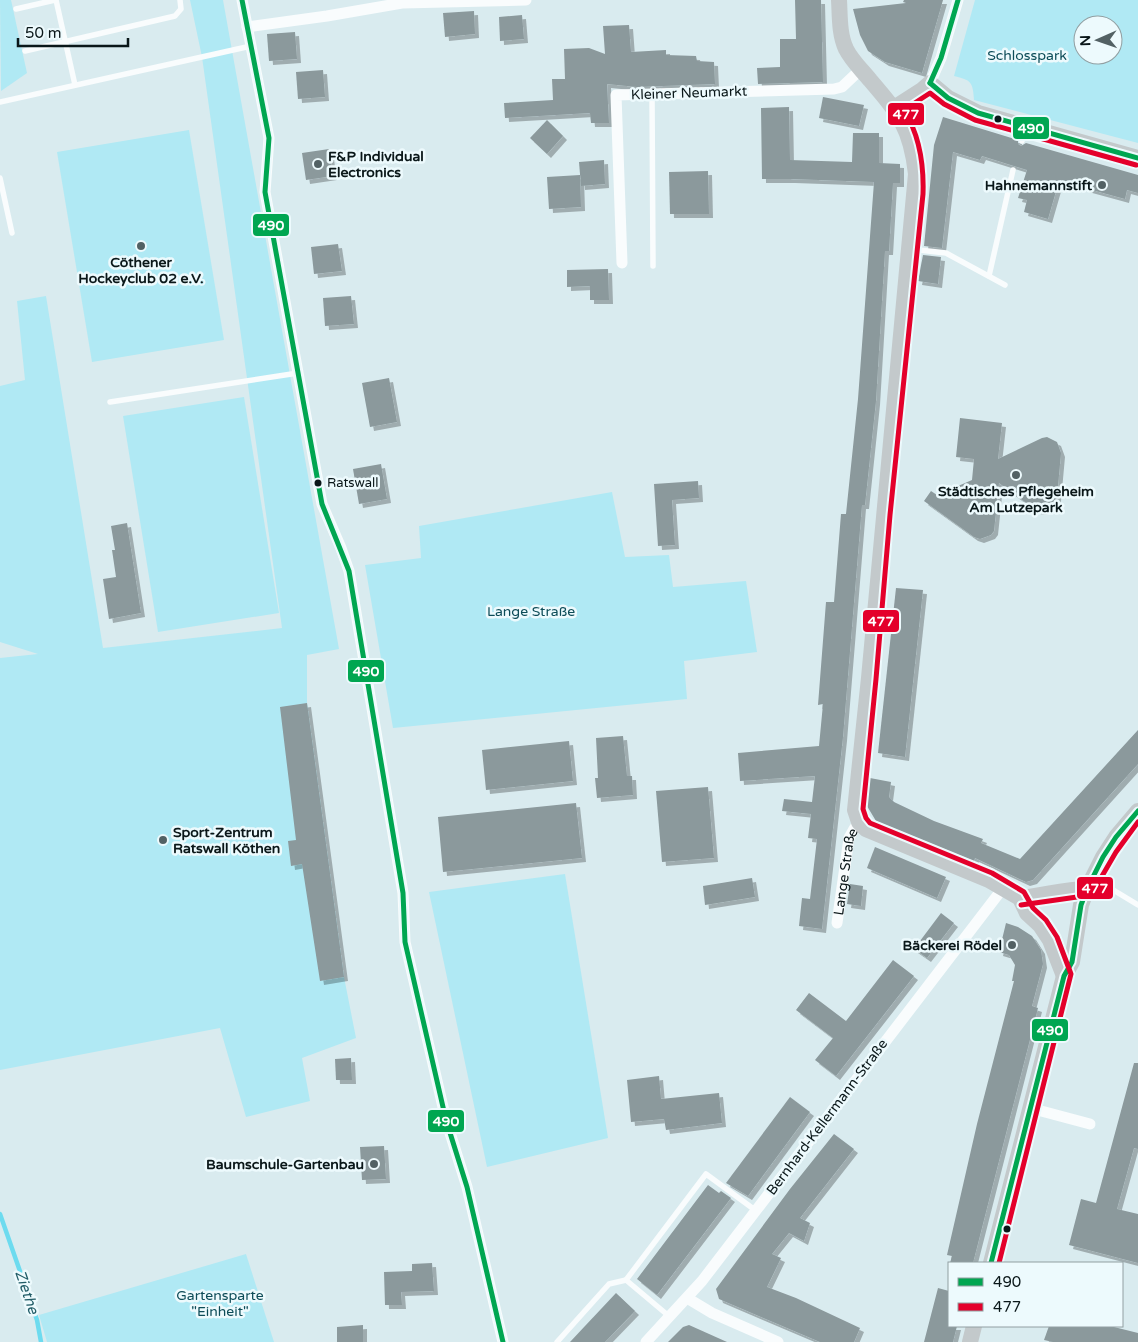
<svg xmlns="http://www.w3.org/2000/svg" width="1138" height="1342" viewBox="0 0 1138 1342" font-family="'Varela Round',sans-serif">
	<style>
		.green { fill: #b0e9f4; fill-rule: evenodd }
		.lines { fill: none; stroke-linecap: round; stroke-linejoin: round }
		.stream { stroke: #6ddbef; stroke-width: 4.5 }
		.building { fill: #8b999c; filter: url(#shadow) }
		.lane { stroke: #f9fcfd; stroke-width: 5.5 }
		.street { stroke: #f9fcfd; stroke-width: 11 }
		.secondary { stroke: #c3c9cb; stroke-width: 16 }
		.bus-1-casing { stroke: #edfafd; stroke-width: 9 }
		.bus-2-casing { stroke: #edfafd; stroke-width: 9 }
		.bus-1 { stroke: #00a651; stroke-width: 5 }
		.bus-2 { stroke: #e4002b; stroke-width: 5 }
		.bus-dot { fill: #0a1719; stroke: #edfafd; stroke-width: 2 }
		.poi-dot { fill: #526164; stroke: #edfafd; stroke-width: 2 }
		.labels { text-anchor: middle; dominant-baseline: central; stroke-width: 5; stroke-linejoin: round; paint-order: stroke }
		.bus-label { font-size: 13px; fill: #0a1719; stroke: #edfafd; text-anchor: start }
		.park-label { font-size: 14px; fill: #0d4c58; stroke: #edfafd }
		.street-label { font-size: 14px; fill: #0a1719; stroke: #edfafd }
		.poi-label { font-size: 14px; font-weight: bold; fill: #0a1719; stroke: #edfafd; text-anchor: end }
		.water-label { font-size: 15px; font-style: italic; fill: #215c67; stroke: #edfafd }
		.line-badge { stroke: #edfafd; stroke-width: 2 }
		.badge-label { font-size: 14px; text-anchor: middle; font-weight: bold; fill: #fff }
	</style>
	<defs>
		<filter id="shadow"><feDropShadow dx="4" dy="4" stdDeviation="0" flood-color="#0004"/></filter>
	</defs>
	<rect width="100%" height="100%" fill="#d9ebef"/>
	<g class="green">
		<path d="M0,0H11L27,73L1,91Z"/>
		<path d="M190,0H223L339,649L307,655V703L344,977L356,1038L302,1058L310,1101L246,1117L220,1028L0,1070V658L38,654L0,642V386L25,380L17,301L46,296L103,648L282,628L202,57Z"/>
		<path d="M975,0H1138V143L974,100C973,82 971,80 954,76ZM1083,25H1113V55H1083Z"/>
		<path d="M189,130L224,340L92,362L57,152Z"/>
		<path d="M244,397L279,613L158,632L123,416Z"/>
		<path d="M612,492L625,557L669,555L673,587L746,581L757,652L684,661L687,699L393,728L365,565L421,558L419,526Z"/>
		<path d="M565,874L608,1138L487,1167L429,892Z"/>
		<path d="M246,1254L274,1342H47L39,1315Z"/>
	</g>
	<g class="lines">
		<path class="stream" d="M0,1214L37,1320L41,1342"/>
	</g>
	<g class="building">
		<path d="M795,0H821L823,82L758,84L757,68L780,67V39H796Z"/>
		<path d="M904,0H943L922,73L885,62L868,51L860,35L853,9L906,3L903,2Z"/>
		<path d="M474,11L475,34L445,37L443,13Z"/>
		<path d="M522,15L524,39L500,41L499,17Z"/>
		<path d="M629,25L631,52L666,50V55L696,56L697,61L714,62L715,84L637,87L607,84L609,123H591L590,113L505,118L504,103L553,100L552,79H565L564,49L589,48L605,54L603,26Z"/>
		<path d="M295,32L297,59L269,61L267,34Z"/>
		<path d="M323,70L325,97L298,99L296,72Z"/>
		<path d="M823,97L864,105L859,126L819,118Z"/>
		<path d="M789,107L790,160L852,162L853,133H879V163L900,164V183H893L889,251H885L876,401L865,505H862L843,737L822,929L799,926L802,898L810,899L817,839L808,838L811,814L782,811L784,799L812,802L815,776L740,781L738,753L819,746L823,704L818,705L826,602H834L841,514H846L858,399L874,182L791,179H762L761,108Z"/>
		<path d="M943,117L1018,140V144L1021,146L1026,143L1138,175V193L1127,190L1125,199L1059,181L1048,219L1024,212L1027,200L1018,198L1027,170L982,156L980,160L953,152L942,248L924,246L934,145Z"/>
		<path d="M547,120L563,136L547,154L530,138Z"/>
		<path d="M329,149L333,176L306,180L302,153Z"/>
		<path d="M604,160L605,184L581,186L579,162Z"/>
		<path d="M708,171L709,214H670L669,172Z"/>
		<path d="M580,175L581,207L549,209L547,177Z"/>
		<path d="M338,244L342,271L314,274L311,247Z"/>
		<path d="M923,255L941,257L938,284L918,281Z"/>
		<path d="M608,269L609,300H590V286L567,287V270Z"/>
		<path d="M351,296L354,324L325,326L323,298Z"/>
		<path d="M389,378L397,422L370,427L362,383Z"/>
		<path d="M960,418L1002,423L998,459L1042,438L1047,437L1057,442L1061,453L1057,497L1052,507L1042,511L1036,510L999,483L994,531L991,535L980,539L974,537L924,501L931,491L937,495L972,480L974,459L956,457Z"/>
		<path d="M381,464L387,499L359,504L353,469Z"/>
		<path d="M698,481L699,498L672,500L675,545L658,546L654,484Z"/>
		<path d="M127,523L141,613L109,619L103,579L116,577L112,550H115L111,526Z"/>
		<path d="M896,588L923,590L905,757L878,753Z"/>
		<path d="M307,703L344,977L320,981L302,864L291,866L288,841L296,840L280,707Z"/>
		<path d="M1138,730V764L1033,880L1026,882L975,858L974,861L876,821L867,806L870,778L891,782L889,797L894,802L934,821L983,839L981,843L1020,859Z"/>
		<path d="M623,736L627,776H632L633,795L597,798L595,778H598L596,738Z"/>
		<path d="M569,741L573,781L486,790L482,750Z"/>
		<path d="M708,787L714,858L662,862L656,791Z"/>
		<path d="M576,803L582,858L443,872L438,817Z"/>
		<path d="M875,847L946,877L937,898L867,868Z"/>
		<path d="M752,878L755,897L705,905L703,886Z"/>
		<path d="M850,884L863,886L861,906L847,904Z"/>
		<path d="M941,913L954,923L927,958L914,949Z"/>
		<path d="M1006,923L1018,927L1032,936L1041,950L1043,964L1032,1006L1038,1008L973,1263H950L952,1256L947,1255L977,1124L1014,981H1012L1015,965L1009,955L999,952Z"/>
		<path d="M893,960L914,976L836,1076L815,1060L833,1038L796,1010L809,993L846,1021Z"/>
		<path d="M351,1058L352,1080H336L335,1059Z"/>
		<path d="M1134,1063H1138V1149L1134,1148L1117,1209L1138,1214V1263L1069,1245L1081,1199L1096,1203Z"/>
		<path d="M659,1076L661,1099L719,1093L722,1123L666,1130L664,1119L631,1122L627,1080Z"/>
		<path d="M790,1097L810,1112L748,1196L726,1183Z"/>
		<path d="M834,1134L854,1149L800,1218L810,1223L804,1241L789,1233L772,1254L781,1258L767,1287L796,1298L860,1328L854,1342H820L719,1299L716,1289L790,1189Z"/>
		<path d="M384,1146L386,1179L362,1180L360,1147Z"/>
		<path d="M708,1185L719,1193L721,1191L731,1198L657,1295L637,1279Z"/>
		<path d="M432,1263L434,1291L401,1292L402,1305H385L384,1272L412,1271V1264Z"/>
		<path d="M938,1288L949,1291V1326H957L953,1342H924Z"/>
		<path d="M616,1293L635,1311L605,1342H570Z"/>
		<path d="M363,1325V1342H337V1327Z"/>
		<path d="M689,1325L727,1342H668L683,1327Z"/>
		<path d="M1049,1326H1110L1138,1333V1342H1053L1044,1340Z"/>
	</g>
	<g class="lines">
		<g class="lane">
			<path d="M56,0L75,85"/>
			<path d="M16,9L55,0"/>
			<path d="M25,51L175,16L181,9L180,0"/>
			<path d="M652,94L653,266"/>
			<path d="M0,102L251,46"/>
			<path d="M1022,141L1026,129"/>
			<path d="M0,178L12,233"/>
			<path d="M910,249L946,253L1005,285"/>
			<path d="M989,276L1013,170"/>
			<path d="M110,402L298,373"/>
			<path d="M1095,879L1138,905"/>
			<path d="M626,1280L670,1317"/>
			<path d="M557,1342L609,1284L626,1280L706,1174L755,1210"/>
		</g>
		<g class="street">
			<path d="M242,0L269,138L265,192L322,504L341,548L349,571L403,893L405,942L446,1120L467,1187L503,1342"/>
			<path d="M247,27L327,16L402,3L526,0"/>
			<path d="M930,83L941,58L958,0"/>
			<path d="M622,263L616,95L834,89L842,87L861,69"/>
			<path id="s1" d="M837,923L849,838L854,829L859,822"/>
			<path d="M1030,1108L1090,1124"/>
			<path d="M687,1298L712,1313L778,1342"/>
			<path d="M646,1342L702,1281L1003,888"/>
		</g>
		<g class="secondary">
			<path d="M839,0C840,16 839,34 846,49C852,61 862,70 870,80C899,114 911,128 916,174L869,678L855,810L859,822L866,829L989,880L1020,898L1027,913L1040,925L1050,940L1064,976"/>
			<path d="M894,108L922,90L930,83L948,98L978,113L1138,158"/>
			<path d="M1020,898C1043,896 1064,889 1087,889"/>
			<path d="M991,1263L1064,976L1072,962L1081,905L1087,889L1103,857L1116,837L1138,811"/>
			<path d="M970,1342L974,1326"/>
		</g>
		<g class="bus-1-casing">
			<g id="bus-1">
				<path d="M242,0L269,138L265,192L322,504L349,571L403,893L405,942L446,1120L467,1187L503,1342"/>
				<path d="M930,83L948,98L978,113L1138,158"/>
				<path d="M930,83L941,58L958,0"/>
				<path d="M991,1263L1064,976L1072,962L1081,905L1087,889L1103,857L1116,837L1138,811"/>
			</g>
		</g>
		<g class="bus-2-casing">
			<g id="bus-2">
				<path d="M1021,905L1091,895L1116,852L1138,822"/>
				<path d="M999,1263L1071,974L1057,937L1046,920L1033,908L1024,892L992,873L870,823L866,818L863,809L876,679L890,515L923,194C924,165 920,136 904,110L930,93L944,104L975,120L1136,165"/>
			</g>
		</g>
		<use href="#bus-1" class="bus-1"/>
		<use href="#bus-2" class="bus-2"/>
	</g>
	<g class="bus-dot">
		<circle cx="998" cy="119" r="4.5"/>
		<circle cx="318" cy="483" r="4.5"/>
		<circle cx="1007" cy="1229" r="4.5"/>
	</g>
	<g class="poi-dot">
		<circle cx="318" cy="164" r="5"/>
		<circle cx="1102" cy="185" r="5"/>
		<circle cx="141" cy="246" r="5"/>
		<circle cx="1016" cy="475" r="5"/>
		<circle cx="163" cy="840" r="5"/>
		<circle cx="1012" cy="945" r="5"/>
		<circle cx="374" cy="1164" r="5"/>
	</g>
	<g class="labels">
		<g class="bus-label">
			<text x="327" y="483">Ratswall</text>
		</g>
		<g class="park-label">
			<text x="1027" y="55">Schlosspark</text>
			<text x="531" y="611">Lange Straße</text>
			<text x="220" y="1295">Gartensparte<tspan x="220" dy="16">"Einheit"</tspan></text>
		</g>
		<g class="street-label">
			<text transform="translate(689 93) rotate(-2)">Kleiner Neumarkt</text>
			<text stroke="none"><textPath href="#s1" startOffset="52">Lange Straße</textPath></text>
			<text transform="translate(827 1117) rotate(-53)">Bernhard-Kellermann-Straße</text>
		</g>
		<g class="poi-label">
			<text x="328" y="156" text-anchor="start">F&amp;P Individual<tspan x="328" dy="16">Electronics</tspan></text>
			<text x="1092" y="185">Hahnemannstift</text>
			<text x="141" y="262" text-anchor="middle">Cöthener<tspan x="141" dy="16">Hockeyclub 02 e.V.</tspan></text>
			<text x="1016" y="491" text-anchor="middle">Städtisches Pflegeheim<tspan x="1016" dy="16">Am Lutzepark</tspan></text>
			<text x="173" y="832" text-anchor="start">Sport-Zentrum<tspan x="173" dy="16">Ratswall Köthen</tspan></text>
			<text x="1002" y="945">Bäckerei Rödel</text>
			<text x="364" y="1164">Baumschule-Gartenbau</text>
		</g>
		<g class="water-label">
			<text transform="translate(27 1292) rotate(71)">Ziethe</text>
		</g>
	</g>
	<g class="line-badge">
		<rect x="887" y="102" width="38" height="24" rx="5" fill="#e4002b"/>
		<rect x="1012" y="116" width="38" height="24" rx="5" fill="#00a651"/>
		<rect x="252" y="213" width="38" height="24" rx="5" fill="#00a651"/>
		<rect x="862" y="609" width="38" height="24" rx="5" fill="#e4002b"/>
		<rect x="347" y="659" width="38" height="24" rx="5" fill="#00a651"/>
		<rect x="1076" y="876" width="38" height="24" rx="5" fill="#e4002b"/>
		<rect x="1031" y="1018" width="38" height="24" rx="5" fill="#00a651"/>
		<rect x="427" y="1109" width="38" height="24" rx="5" fill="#00a651"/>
	</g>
	<g class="badge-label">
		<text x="906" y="119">477</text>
		<text x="1031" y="133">490</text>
		<text x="271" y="230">490</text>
		<text x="881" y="626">477</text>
		<text x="366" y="676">490</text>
		<text x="1095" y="893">477</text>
		<text x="1050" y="1035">490</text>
		<text x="446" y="1126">490</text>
	</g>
	<rect x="948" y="1262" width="175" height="65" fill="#edfafd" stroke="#929fa2"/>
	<rect x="958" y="1278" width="25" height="8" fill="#00a651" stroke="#929fa2"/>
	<text x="993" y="1287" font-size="15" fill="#0a1719">490</text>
	<rect x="958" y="1303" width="25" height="8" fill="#e4002b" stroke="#929fa2"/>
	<text x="993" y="1312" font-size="15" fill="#0a1719">477</text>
	<g transform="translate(1098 40) rotate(268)"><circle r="24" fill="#edfafd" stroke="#929fa2"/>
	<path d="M0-4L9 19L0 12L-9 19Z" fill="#526164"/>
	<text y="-8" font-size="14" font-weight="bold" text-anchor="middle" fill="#0a1719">N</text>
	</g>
	<path d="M18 38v8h110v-8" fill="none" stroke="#0a1719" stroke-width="2.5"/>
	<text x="25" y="38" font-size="15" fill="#0a1719" stroke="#edfafd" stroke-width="4" paint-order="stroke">50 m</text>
</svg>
